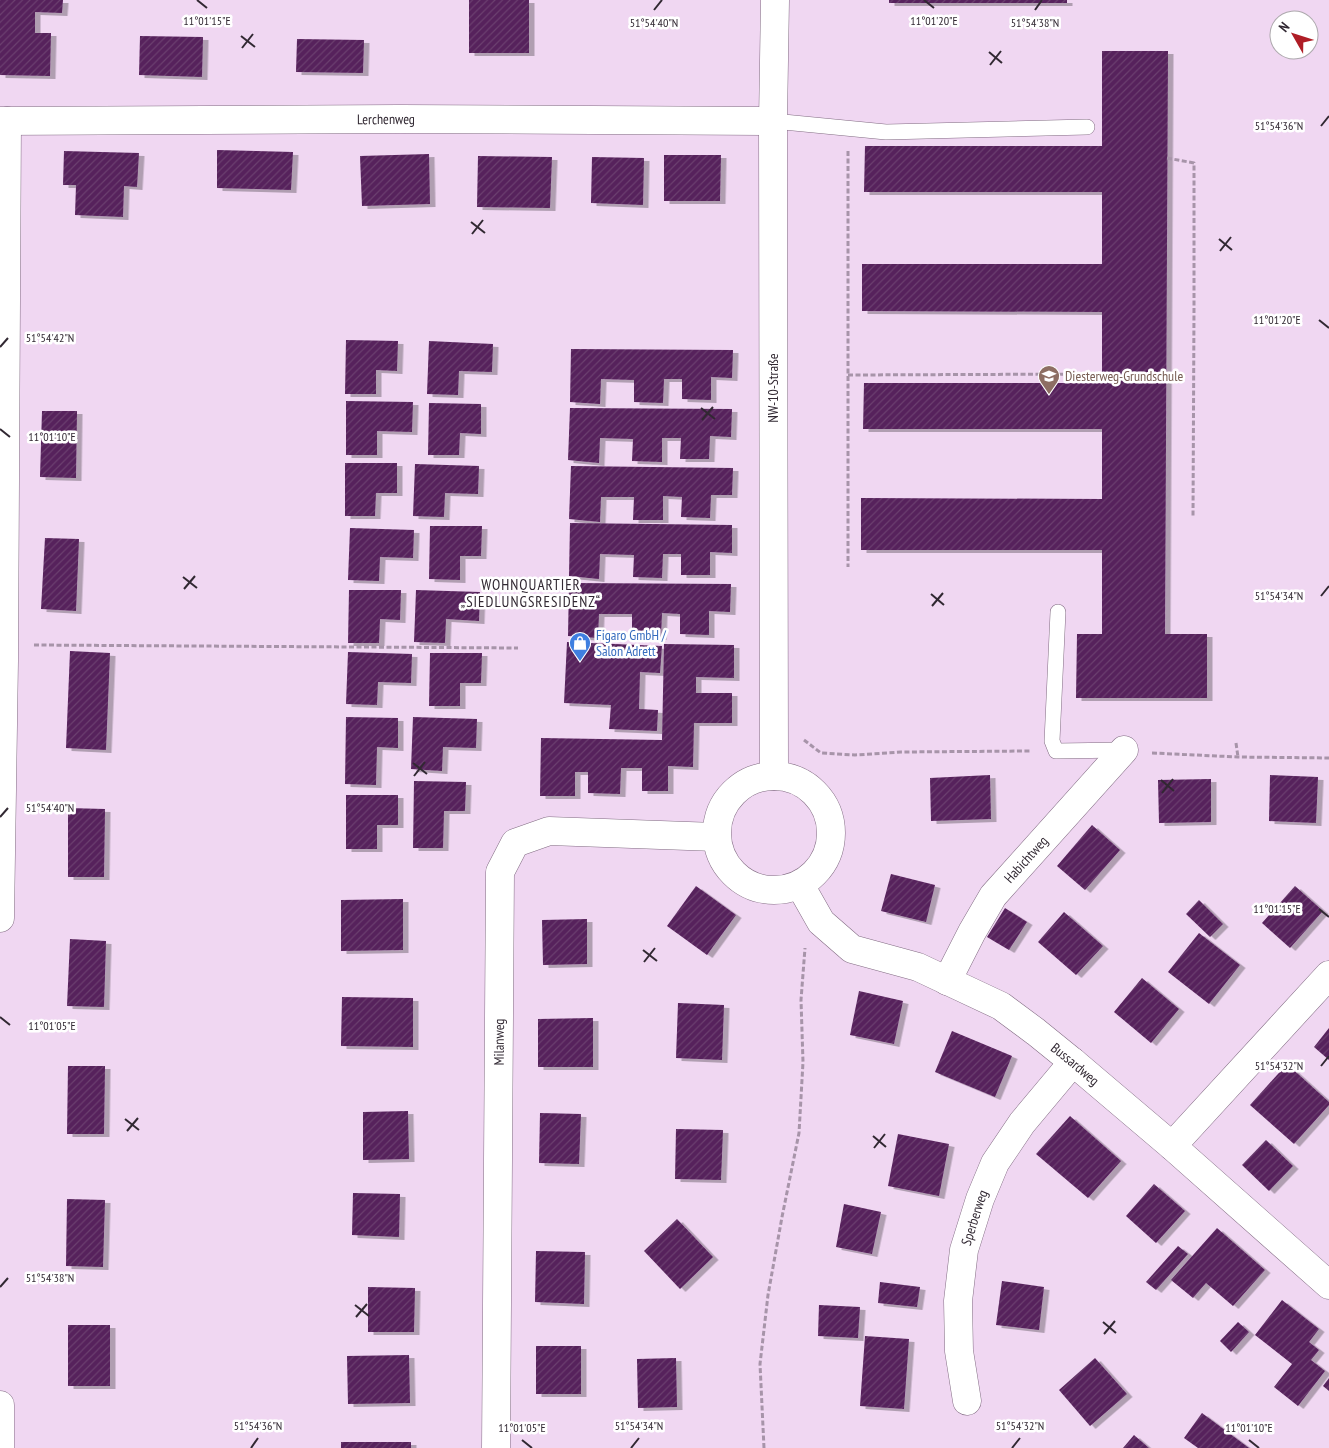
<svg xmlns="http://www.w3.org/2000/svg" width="1329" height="1448" viewBox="0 0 1329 1448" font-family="'PT Sans Narrow',sans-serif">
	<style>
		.building { fill: url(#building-hatch); filter: url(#shadow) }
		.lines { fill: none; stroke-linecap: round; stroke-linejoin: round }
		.lane-casing { stroke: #826c83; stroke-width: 16 }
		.street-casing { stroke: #826c83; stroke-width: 29 }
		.path { stroke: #a794a9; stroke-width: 3; stroke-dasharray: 5 2.5; stroke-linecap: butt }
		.lane { stroke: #fff; stroke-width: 15 }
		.street { stroke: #fff; stroke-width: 28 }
		.ticks { fill: none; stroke: #312832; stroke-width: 2 }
		.labels { text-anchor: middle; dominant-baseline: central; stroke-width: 5; stroke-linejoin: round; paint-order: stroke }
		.street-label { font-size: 14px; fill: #312832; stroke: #fff }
		.education-label { font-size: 14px; fill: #785e54; stroke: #fff; text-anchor: start }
		.shop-label { font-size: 14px; fill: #366cbe; stroke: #fff; text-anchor: start }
		.neighbourhood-label { font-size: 15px; letter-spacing: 1px; fill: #312832; stroke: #fff }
		.ticks-label { font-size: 12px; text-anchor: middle; fill: #312832; stroke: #fff; stroke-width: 5; stroke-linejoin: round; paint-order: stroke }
	</style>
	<defs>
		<pattern id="building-hatch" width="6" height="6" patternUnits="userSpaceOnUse" patternTransform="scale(1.25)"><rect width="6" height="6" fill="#56205b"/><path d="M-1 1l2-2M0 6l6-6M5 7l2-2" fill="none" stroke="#6b4070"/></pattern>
		<filter id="shadow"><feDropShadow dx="5.5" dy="3" stdDeviation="0" flood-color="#0004"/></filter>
	</defs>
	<rect width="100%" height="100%" fill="#f0d7f2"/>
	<g class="building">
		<path d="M0,0H63L62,13L35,12V33H51L50,76L0,75Z"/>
		<rect x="469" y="0" width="60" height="53"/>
		<rect x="889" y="0" width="178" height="3"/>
		<path d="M140,36L203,37L202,77L139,75Z"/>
		<path d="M297,39L364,40L363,73L296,72Z"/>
		<path d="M1102,51H1168L1165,634H1207V698H1076L1077,634H1102V550H861V498L1102,499V429H863L864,383H1102V312L862,311V264H1102V192H864L865,146H1102Z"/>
		<path d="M217,150L293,152L291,190L217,188Z"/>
		<path d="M64,151L139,153L137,187L124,186L123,217L75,215L76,185H63Z"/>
		<path d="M429,154L430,204L362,206L360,156Z"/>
		<path d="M664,155H721L720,201H664Z"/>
		<path d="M478,156L552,157L550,208L477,207Z"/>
		<path d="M592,157L644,158L643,205L591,203Z"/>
		<path d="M346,340L398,341L397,371L376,370V394H345Z"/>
		<path d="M429,341L493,344L492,372L459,371L458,395L427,394Z"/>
		<path d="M571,349L733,350L732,378L711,377V400L682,399V379H664L663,403L634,402V380L601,379L600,404L570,402Z"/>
		<path d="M346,401L413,402L412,432L377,431V455H346Z"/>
		<path d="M429,403L481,404V434L460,433L459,455H428Z"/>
		<path d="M570,408L732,409L731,437L710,436L709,459H680L681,438H662V462L632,461L633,439L600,438L599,463L568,460Z"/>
		<path d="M42,411H77L76,478L40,477Z"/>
		<path d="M345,463H397V493H376L375,516H345Z"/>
		<path d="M415,464L479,466L478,494L445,493L444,517L413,516Z"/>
		<path d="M571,466L733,468L732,495H711L710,518L681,517L682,497L663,496V520H633L634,497H601L600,522L569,519Z"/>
		<path d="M570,523L732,525V553L710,552V575H681V554H663L662,578L633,577L634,555L600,554L599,579L569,576Z"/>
		<path d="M430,526H482L481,556H460V580L429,579Z"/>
		<path d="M350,528L414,530L413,558L380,557L379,581L348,580Z"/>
		<path d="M45,538L79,539L76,611L41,609Z"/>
		<path d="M569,583L731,584L730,612L709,611V635L680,634V614L662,613L661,637L632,636V614H599L598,638L568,636Z"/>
		<path d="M349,590H401L400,620L380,619L379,643H348Z"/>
		<path d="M416,590L480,592L479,621L446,619L445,643L414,642Z"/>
		<path d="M567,642L662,646L660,673L640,672L639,709L658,710L657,731L609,729L611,705L564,703Z"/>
		<path d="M664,644L734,645V678L696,677V693H732V723H694L693,767L668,766V791H642V768H621L620,794L588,793V772H575V796H540L541,738L662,740Z"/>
		<path d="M70,651L110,653L106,750L66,748Z"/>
		<path d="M348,652L412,654L411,683L378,682L377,705L346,704Z"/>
		<path d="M430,653H482L481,683H460V706H429Z"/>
		<path d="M346,717L398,718V748L377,747L376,785L345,784Z"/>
		<path d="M413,717L477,719L476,748L443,747L442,771L411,769Z"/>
		<path d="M990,775L991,819L931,821L930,778Z"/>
		<path d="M1270,775L1318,777L1316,823L1269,821Z"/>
		<path d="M1211,779V822L1159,823L1158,780Z"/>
		<path d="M414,781L466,782L465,811H444L443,848H413Z"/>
		<path d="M346,795H398V825H377V849H346Z"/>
		<path d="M68,808L105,809L104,877H68Z"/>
		<path d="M1092,825L1120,850L1085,890L1057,866Z"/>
		<path d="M891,874L935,885L926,922L881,911Z"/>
		<path d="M696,886L736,915L707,955L667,926Z"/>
		<path d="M1295,886L1323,911L1290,948L1262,923Z"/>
		<path d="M403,899V950L341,951V900Z"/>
		<path d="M1199,900L1223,924L1210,937L1186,914Z"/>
		<path d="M1005,908L1027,922L1009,950L987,937Z"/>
		<path d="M1064,912L1103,946L1076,975L1038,942Z"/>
		<path d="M587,919V964L543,965L542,920Z"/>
		<path d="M1199,933L1240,965L1209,1004L1168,972Z"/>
		<path d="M70,939L106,941L104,1007L67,1006Z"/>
		<path d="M1142,978L1179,1009L1151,1043L1114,1012Z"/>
		<path d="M859,991L903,1001L894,1044L850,1035Z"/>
		<path d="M342,997L413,998V1047L341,1046Z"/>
		<path d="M678,1003L724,1005L722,1060L676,1058Z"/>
		<path d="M593,1018V1067H538V1019Z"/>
		<path d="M1329,1028V1060L1314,1047Z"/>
		<path d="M952,1031L1012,1056L995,1097L935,1072Z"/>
		<path d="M1287,1064L1329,1102V1105L1294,1144L1250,1105Z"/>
		<path d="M68,1066H105L104,1134H67Z"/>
		<path d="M408,1111L409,1159L363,1160V1112Z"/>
		<path d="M540,1113L581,1114L579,1164L539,1163Z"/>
		<path d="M1070,1116L1121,1161L1088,1198L1036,1154Z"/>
		<path d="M676,1129L723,1130L721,1180L675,1179Z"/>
		<path d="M898,1134L949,1144L939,1196L888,1186Z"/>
		<path d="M1266,1140L1293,1166L1269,1191L1242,1165Z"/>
		<path d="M1154,1184L1185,1211L1156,1243L1126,1216Z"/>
		<path d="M353,1193L400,1194L399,1237L352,1235Z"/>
		<path d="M67,1199L105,1200L103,1267L66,1266Z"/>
		<path d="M844,1204L881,1212L872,1254L836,1247Z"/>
		<path d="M677,1219L713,1257L680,1289L644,1251Z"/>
		<path d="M1217,1228L1265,1270L1233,1306L1206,1283L1193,1298L1171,1280Z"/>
		<path d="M1178,1246L1188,1254L1156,1290L1146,1282Z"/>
		<path d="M536,1251L585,1252L584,1304L535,1302Z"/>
		<path d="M1002,1281L1044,1287L1039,1330L996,1325Z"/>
		<path d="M880,1282L920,1287L917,1307L878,1303Z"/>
		<path d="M368,1287L415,1288L414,1332H368Z"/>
		<path d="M1282,1300L1319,1329L1309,1342L1319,1350L1311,1360L1325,1371L1298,1406L1274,1387L1292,1364L1255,1335Z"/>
		<path d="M819,1305L860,1307L858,1338L818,1336Z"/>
		<path d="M1238,1322L1249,1332L1231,1352L1220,1341Z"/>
		<rect x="68" y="1325" width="42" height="61"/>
		<path d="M865,1336L909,1339L904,1409L860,1406Z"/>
		<rect x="536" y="1346" width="45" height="48"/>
		<path d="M409,1355L410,1403L348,1404L347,1356Z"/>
		<path d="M676,1358L677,1407L638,1408L637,1359Z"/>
		<path d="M1095,1358L1127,1394L1090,1426L1059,1390Z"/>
		<path d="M1329,1378V1391L1323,1386Z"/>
		<path d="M1202,1413L1249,1448H1198L1184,1438Z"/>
		<path d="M1134,1435L1149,1448H1123Z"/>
		<rect x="341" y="1442" width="70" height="6"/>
	</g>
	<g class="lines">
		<g class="lane-casing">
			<g id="lane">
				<path d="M773,121L886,132L1087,127"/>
				<path d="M1058,612L1052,741L1056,751L1124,750"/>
			</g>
		</g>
		<g class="street-casing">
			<g id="street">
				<path id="s1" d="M0,121L400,119L773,121"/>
				<path d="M774,776L773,121L775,0"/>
				<circle cx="774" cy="833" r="57"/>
				<path id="s2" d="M800,885L821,922L852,949L918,967L1001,1006L1036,1032L1073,1062L1172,1146L1329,1285"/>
				<path d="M0,918L4,661L7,121"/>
				<path id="s3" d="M947,981L972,932L993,896L1124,750"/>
				<path d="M1172,1146L1329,975"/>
				<path id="s4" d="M967,1401L959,1351L958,1301L964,1250L980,1199L995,1163L1022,1123L1073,1062"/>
				<path d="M0,1405V1448"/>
				<path id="s5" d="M496,1448L500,872L515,843L549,831L716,837"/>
			</g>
		</g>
		<g class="path">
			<path d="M848,151V567"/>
			<path d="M1167,158L1194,163V308L1193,518"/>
			<path d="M848,375L1094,374"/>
			<path d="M34,645L518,648"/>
			<path d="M804,740L821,753L855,755L901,752L1030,751"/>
			<path d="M1236,743L1238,757"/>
			<path d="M1152,753L1238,757L1329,758"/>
			<path d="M764,1448L760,1364L768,1295L782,1217L799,1133L803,1062L801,1000L805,948"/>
		</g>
		<use href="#lane" class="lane"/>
		<use href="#street" class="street"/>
	</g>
	<path class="ticks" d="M197,0L207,8M924,0L934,8M654,10L662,0M1035,10L1042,0M241,36L255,47M242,48L253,34M989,52L1002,63M990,65L1001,51M1321,126L1329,116M471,222L485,233M472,234L483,220M1219,239L1232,250M1220,251L1231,237M1319,320L1329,328M0,347L8,338M701,408L715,419M702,420L713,407M0,429L10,437M183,577L197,588M184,589L195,576M931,594L944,605M1321,596L1329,586M932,606L943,593M413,763L427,774M414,776L425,762M1161,780L1174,791M1162,793L1173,779M0,817L8,808M1319,909L1329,917M643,950L657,961M644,962L655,948M0,1017L10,1025M1321,1066L1329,1056M125,1119L139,1130M127,1131L138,1118M873,1136L886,1147M874,1148L885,1134M0,1287L8,1278M355,1305L369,1316M356,1317L367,1304M1103,1322L1116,1333M1104,1334L1115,1321M522,1440L532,1448M1249,1440L1259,1448M251,1448L258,1438M631,1448L639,1438M1012,1448L1020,1438"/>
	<defs>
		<g id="school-pin" transform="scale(1.125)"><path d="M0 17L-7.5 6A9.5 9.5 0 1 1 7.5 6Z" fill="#8d6e63" stroke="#fff"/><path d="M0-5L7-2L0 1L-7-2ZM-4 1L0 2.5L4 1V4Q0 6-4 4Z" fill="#fff"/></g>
		<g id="shop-pin" transform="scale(1.125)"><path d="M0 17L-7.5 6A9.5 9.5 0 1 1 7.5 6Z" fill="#3f7fe0" stroke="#fff"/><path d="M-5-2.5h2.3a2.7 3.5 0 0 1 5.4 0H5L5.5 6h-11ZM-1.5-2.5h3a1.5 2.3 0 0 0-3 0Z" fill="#fff"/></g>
	</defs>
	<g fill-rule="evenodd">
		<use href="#school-pin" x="1049" y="376"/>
		<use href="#shop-pin" x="580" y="643"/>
	</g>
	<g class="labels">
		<g class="street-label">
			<text stroke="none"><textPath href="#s1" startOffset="386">Lerchenweg</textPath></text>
			<text transform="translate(773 388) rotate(-90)">NW-10-Straße</text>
			<text stroke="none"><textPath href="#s3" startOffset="146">Habichtweg</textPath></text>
			<text stroke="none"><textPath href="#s5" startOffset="406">Milanweg</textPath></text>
			<text stroke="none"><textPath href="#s2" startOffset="338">Bussardweg</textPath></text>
			<text stroke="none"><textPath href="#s4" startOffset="186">Sperberweg</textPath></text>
		</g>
		<g class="education-label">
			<text x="1065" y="376">Diesterweg-Grundschule</text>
		</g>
		<g class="shop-label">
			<text x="596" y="635">Figaro GmbH /<tspan x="596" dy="16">Salon Adrett</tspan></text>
		</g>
		<g class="neighbourhood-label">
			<text x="531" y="584">WOHNQUARTIER<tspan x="531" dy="17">„SIEDLUNGSRESIDENZ“</tspan></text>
		</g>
	</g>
	<g class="ticks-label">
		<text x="207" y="25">11°01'15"E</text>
		<text x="934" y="25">11°01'20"E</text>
		<text x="654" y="27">51°54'40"N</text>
		<text x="1035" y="27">51°54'38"N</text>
		<text x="1279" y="130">51°54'36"N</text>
		<text x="1277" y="324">11°01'20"E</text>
		<text x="50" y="342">51°54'42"N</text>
		<text x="52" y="441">11°01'10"E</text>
		<text x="1279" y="600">51°54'34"N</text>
		<text x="50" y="812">51°54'40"N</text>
		<text x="1277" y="913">11°01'15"E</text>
		<text x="52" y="1030">11°01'05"E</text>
		<text x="1279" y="1070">51°54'32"N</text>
		<text x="50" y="1282">51°54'38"N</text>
		<text x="258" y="1430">51°54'36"N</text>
		<text x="639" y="1430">51°54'34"N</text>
		<text x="1020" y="1430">51°54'32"N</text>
		<text x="522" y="1432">11°01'05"E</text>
		<text x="1249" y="1432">11°01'10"E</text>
	</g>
	<g transform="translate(1294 35) rotate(309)"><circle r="24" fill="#ffffff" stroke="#ada9ad"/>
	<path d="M0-4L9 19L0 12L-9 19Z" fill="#af1d26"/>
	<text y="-8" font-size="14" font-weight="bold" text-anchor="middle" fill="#312832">N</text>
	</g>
</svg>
